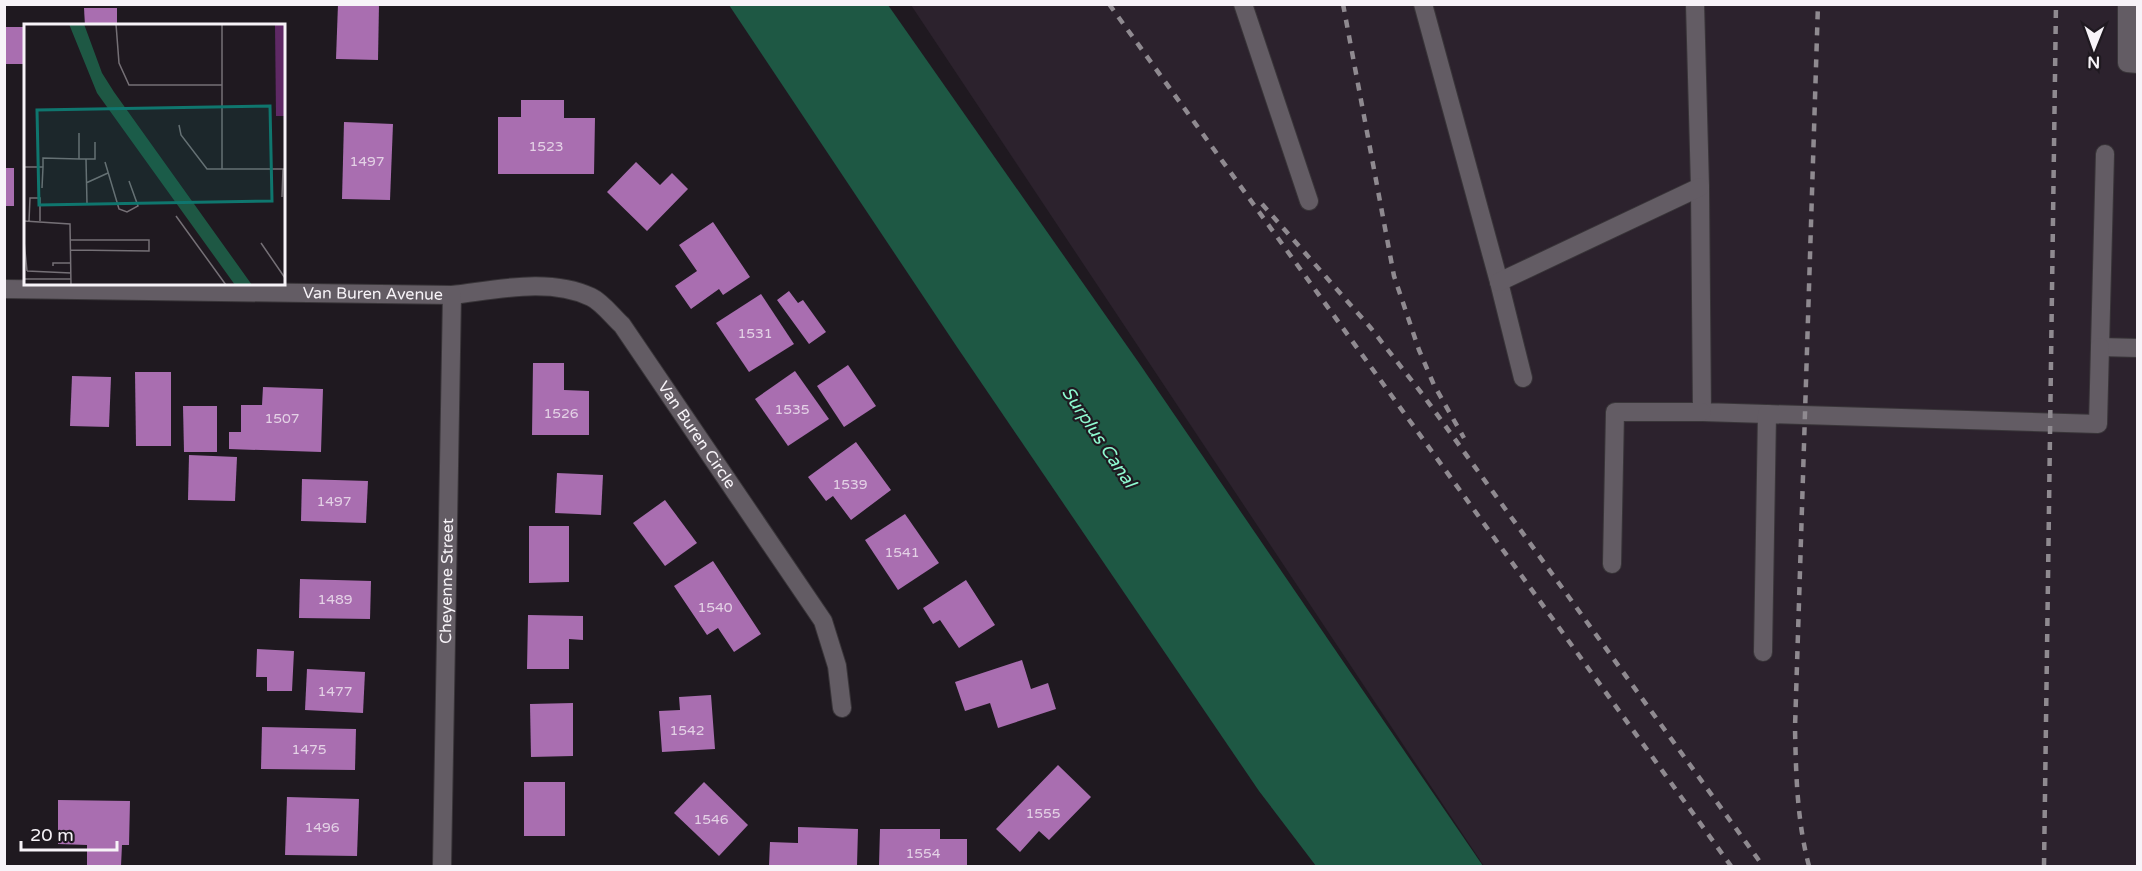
<svg xmlns="http://www.w3.org/2000/svg" width="2142" height="871" viewBox="0 0 2142 871" font-family="'Varela Round',sans-serif">
	<style>
		.built { fill: #2c222d }
		.water { fill: #1e5844 }
		.building { fill: #a96eb0 }
		.lines { fill: none; stroke-linecap: round; stroke-linejoin: round }
		.lane-casing { stroke: #393539; stroke-width: 20 }
		.street-casing { stroke: #393539; stroke-width: 20 }
		.lane { stroke: #635c64; stroke-width: 18 }
		.street { stroke: #635c64; stroke-width: 18 }
		.rail { stroke: #8f8a90; stroke-width: 4.5; stroke-dasharray: 8 8; stroke-linecap: butt }
		.labels { text-anchor: middle; dominant-baseline: central; stroke-width: 4.5; stroke-linejoin: round; paint-order: stroke }
		.number-label { font-size: 14px; fill: #e4d2e6 }
		.street-label { font-size: 16px; fill: #f7f3f8; stroke: #1f1920 }
		.water-label { font-size: 18px; font-style: italic; fill: #8efad0; stroke: #1f1920 }
		.inset-road { fill: none; stroke: #757076; stroke-width: 1.5 }
		.view { fill: #0f766e; fill-opacity: 0.15; stroke: #0f766e; stroke-width: 3 }
		.inset-edge { fill: none; stroke: #f7f3f8; stroke-width: 3 }
	</style>
	<rect width="100%" height="100%" fill="#1f1920"/>
	<path class="built" d="M911,5H2137V866H1484Z"/>
	<path class="water" d="M729,5H888L1139,363L1483,866H1316L1259,791L957,347Z"/>
	<g class="building">
		<path d="M338,4H379L378,60L336,59Z"/>
		<path d="M84,8H117V26H85Z"/>
		<rect x="4" y="27" width="22" height="37"/>
		<path d="M521,100H564V118H595L594,174H498V117H521Z"/>
		<path d="M344,122L393,124L390,200L342,199Z"/>
		<path d="M636,162L660,185L672,173L688,189L647,231L607,192Z"/>
		<rect x="4" y="168" width="10" height="38"/>
		<path d="M713,222L750,277L723,295L719,289L691,309L675,286L697,271L679,245Z"/>
		<path d="M789,291L798,303L803,300L826,332L809,344L777,300Z"/>
		<path d="M761,294L794,344L749,372L716,323Z"/>
		<path d="M533,363H564V390L589,391V435H532Z"/>
		<path d="M848,365L876,406L844,427L817,386Z"/>
		<path d="M795,371L829,419L788,446L755,399Z"/>
		<path d="M135,372H171V446H136Z"/>
		<path d="M72,376L111,377L109,427L70,426Z"/>
		<path d="M263,387L323,389L321,452L229,449V432H241V405H262Z"/>
		<path d="M183,406H217V452H184Z"/>
		<path d="M856,442L891,490L851,520L833,496L826,501L808,477Z"/>
		<path d="M189,455L237,457L235,501L188,500Z"/>
		<path d="M557,473L603,475L601,515L555,513Z"/>
		<path d="M302,479L368,481L366,523L301,521Z"/>
		<path d="M665,500L697,543L665,566L633,523Z"/>
		<path d="M905,514L939,563L898,590L865,540Z"/>
		<path d="M529,526H569V582L529,583Z"/>
		<path d="M713,561L761,634L734,652L718,628L707,635L674,586Z"/>
		<path d="M300,579L371,581L370,619L299,618Z"/>
		<path d="M966,580L995,625L959,648L940,620L933,624L923,608Z"/>
		<path d="M528,615L583,616V640L569,639V669H527Z"/>
		<path d="M257,649L294,651L292,691H267V677H256Z"/>
		<path d="M1022,660L1031,689L1048,683L1056,709L998,728L990,703L965,711L955,682Z"/>
		<path d="M307,669L365,672L363,713L305,710Z"/>
		<path d="M711,695L715,749L662,752L659,711L680,710L679,697Z"/>
		<path d="M573,703V756L531,757L530,704Z"/>
		<path d="M262,727L356,729L355,770L261,769Z"/>
		<path d="M1058,765L1091,797L1049,840L1039,831L1020,852L996,829Z"/>
		<rect x="524" y="782" width="41" height="54"/>
		<path d="M704,782L748,825L719,856L674,813Z"/>
		<path d="M287,797L359,799L357,856L285,855Z"/>
		<path d="M58,800L130,801L129,845H122L121,866H87V845L58,844Z"/>
		<path d="M798,827L858,829L857,866H769L770,842L798,843Z"/>
		<path d="M880,829H940V839H967V866H879Z"/>
	</g>
	<g class="lines">
		<g class="lane-casing">
			<g id="lane">
				<path d="M1243,4L1309,201"/>
				<path d="M1423,4L1499,282L1523,378"/>
				<path d="M1695,4L1700,187L1702,412L1767,414"/>
				<path d="M2127,4V63L2138,64"/>
				<path d="M2105,154L2100,347L2138,348"/>
				<path d="M1499,282L1700,187"/>
				<path d="M1612,564L1615,412H1702"/>
				<path d="M1763,652L1767,414L2098,424L2100,347"/>
			</g>
		</g>
		<g class="street-casing">
			<g id="street">
				<path id="s1" d="M4,289L452,295C496,290 549,277 591,297C602,302 613,317 622,325L823,621L837,666L842,708"/>
				<path id="s2" d="M442,866L452,295"/>
			</g>
		</g>
		<use href="#lane" class="lane"/>
		<use href="#street" class="street"/>
		<g class="rail">
			<path d="M1109,4L1731,866"/>
			<path d="M1343,4L1394,276L1419,350L1434,385L1464,438"/>
			<path d="M1262,204L1370,327L1423,395L1763,866"/>
			<path d="M1809,866C1797,821 1796,775 1795,728L1818,4"/>
			<path d="M2044,866L2056,4"/>
		</g>
	</g>
	<g class="labels">
		<g class="number-label">
			<text x="546" y="146">1523</text>
			<text x="367" y="161">1497</text>
			<text x="755" y="333">1531</text>
			<text x="792" y="409">1535</text>
			<text x="561" y="413">1526</text>
			<text x="282" y="418">1507</text>
			<text x="850" y="484">1539</text>
			<text x="334" y="501">1497</text>
			<text x="902" y="552">1541</text>
			<text x="335" y="599">1489</text>
			<text x="715" y="607">1540</text>
			<text x="335" y="691">1477</text>
			<text x="687" y="730">1542</text>
			<text x="309" y="749">1475</text>
			<text x="1043" y="813">1555</text>
			<text x="711" y="819">1546</text>
			<text x="322" y="827">1496</text>
			<text x="923" y="853">1554</text>
		</g>
		<g class="street-label">
			<text stroke="none"><textPath href="#s1" startOffset="369">Van Buren Avenue</textPath></text>
			<text stroke="none"><textPath href="#s1" startOffset="764">Van Buren Circle</textPath></text>
			<text stroke="none"><textPath href="#s2" startOffset="285">Cheyenne Street</textPath></text>
		</g>
		<g class="water-label">
			<text transform="translate(1099 437) rotate(56)">Surplus Canal</text>
		</g>
	</g>
	<g transform="translate(24 24)">
		<rect width="261" height="261" fill="#1f1920"/>
		<path d="M251,0H261V92H252Z" fill="#5f2965"/>
		<path d="M45,0H60L78,49L90,68L228,261H211L73,69Z" fill="#1e5844"/>
		<path class="inset-road" d="M92,0L95,39L105,61H198M198,0V145M155,101L157,111L183,145H261M55,135H62L63,180M62,135H71V118M81,138L95,185L103,188L114,182L105,157M0,143H19L18,164M19,143V134L55,135V109M62,159L84,149M258,173L259,145M152,192L202,261M0,197L46,200L47,261M5,197L6,174H16V197M47,216H125V227L47,226M0,217L3,247M237,219L261,254M29,242V239H47M3,247L47,249M0,255H47"/>
		<path class="view" d="M246,82L248,177L15,181L13,86Z"/>
		<rect width="261" height="261" class="inset-edge"/>
	</g>
	<rect width="2142" height="871" fill="none" stroke="#f7f3f8" stroke-width="12"/>
	<g transform="translate(2094 48) rotate(181)" stroke="#1f1920" stroke-width="4.5" paint-order="stroke">
	<path d="M0-4.5L10 22L0 15L-10 22Z" fill="#f7f3f8"/>
	<text y="-9" font-size="16" font-weight="bold" text-anchor="middle" fill="#f7f3f8">N</text>
	</g>
	<path d="M21 841v9h96v-9" fill="none" stroke="#f7f3f8" stroke-width="3"/>
	<text x="30" y="841" font-size="18" fill="#f7f3f8" stroke="#1f1920" stroke-width="4.5" paint-order="stroke">20 m</text>
</svg>
